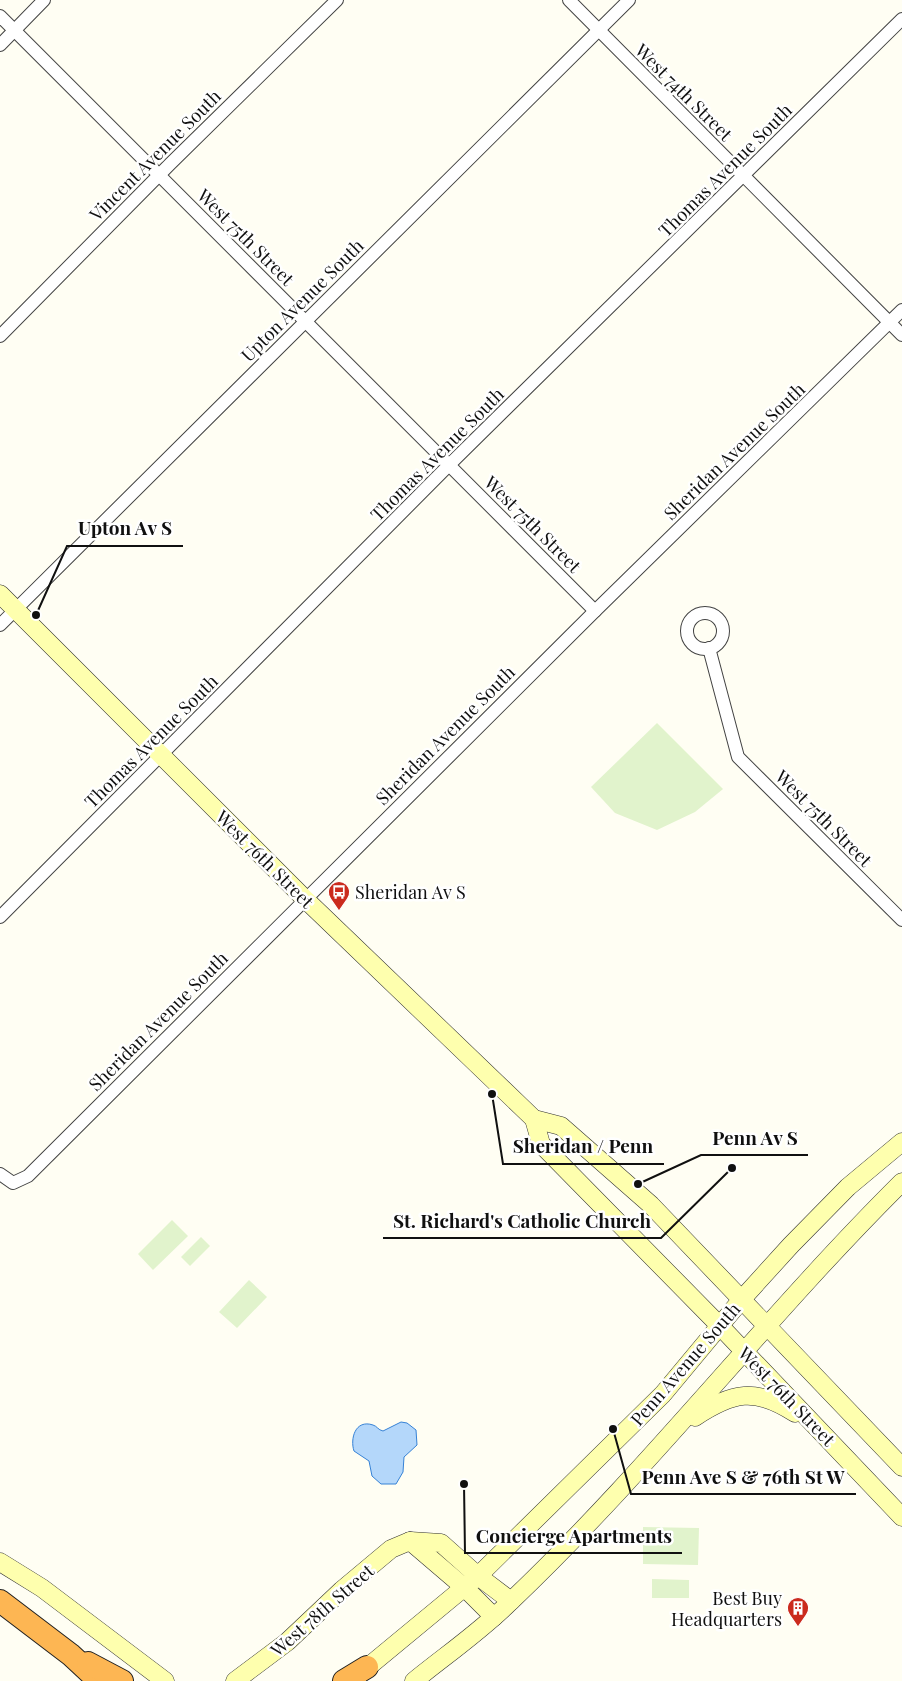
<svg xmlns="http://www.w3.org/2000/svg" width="902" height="1681" viewBox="0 0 902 1681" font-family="'Playfair Display',serif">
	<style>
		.pitch { fill: #e1f3cc }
		.water { fill: #b4d7fa; stroke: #3682d6 }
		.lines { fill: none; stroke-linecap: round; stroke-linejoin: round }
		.street-casing { stroke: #434343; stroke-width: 14 }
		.secondary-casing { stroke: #323232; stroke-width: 19 }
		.highway-casing { stroke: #212121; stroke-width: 24 }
		.street { stroke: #fff; stroke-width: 12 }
		.secondary { stroke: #feffae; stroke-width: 18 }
		.highway { stroke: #fdb653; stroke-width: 22 }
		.labels { text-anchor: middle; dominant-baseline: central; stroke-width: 5; stroke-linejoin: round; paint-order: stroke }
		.street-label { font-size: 18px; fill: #101010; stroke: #fff }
		.poi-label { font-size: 18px; fill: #101010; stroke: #fff; text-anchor: start }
		.leader { fill: none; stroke: #101010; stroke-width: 2 }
		.callout-dot { fill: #101010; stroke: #fff; stroke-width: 2 }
		.callout-label { font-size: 19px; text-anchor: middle; font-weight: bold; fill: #101010; stroke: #fff; stroke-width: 5; stroke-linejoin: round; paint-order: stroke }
	</style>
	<rect width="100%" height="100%" fill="#fffef3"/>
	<g class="pitch">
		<path d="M657,723L723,789L695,812L657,830L615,813L591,787Z"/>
		<path d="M172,1220L188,1236L153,1270L138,1254Z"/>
		<path d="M201,1237L210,1246L190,1266L181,1257Z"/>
		<path d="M249,1280L267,1297L237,1328L219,1312Z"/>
		<path d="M643,1527L699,1528L698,1565L643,1564Z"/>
		<path d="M652,1579L689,1580V1598H652Z"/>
	</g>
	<path class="water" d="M401,1422L407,1423L416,1430L417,1445L404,1457L403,1472L396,1484H381L372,1476L369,1461L354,1451C350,1439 355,1419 373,1425C377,1426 378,1430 383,1431Z"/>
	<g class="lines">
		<g class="street-casing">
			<g id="street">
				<path d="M569,0L902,335"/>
				<path d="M0,16L595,611"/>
				<path d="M0,45L44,0"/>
				<path d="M0,336L170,164L337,0"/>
				<circle cx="705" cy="631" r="18"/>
				<path d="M0,625L629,0"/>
				<path d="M709,648L738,757L902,920"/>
				<path d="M0,917L449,465L902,19"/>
				<path d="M0,1174L13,1183L28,1176L595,611L902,310"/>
			</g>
		</g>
		<g class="secondary-casing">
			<g id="secondary">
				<path d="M0,594L305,899L534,1119L561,1126L651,1205L902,1467"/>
				<path d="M534,1119L541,1144L720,1326L902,1517"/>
				<path d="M695,1417C733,1392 755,1387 795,1413"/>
				<path d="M410,1541L465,1588L494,1617"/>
				<path d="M0,1562L42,1588L165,1681"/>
				<path d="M357,1676L478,1576L663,1394L742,1299L791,1245L848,1187L902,1142"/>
				<path d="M235,1681L287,1642L342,1590L391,1549L410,1541L441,1543L478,1576L511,1601"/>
				<path d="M414,1681C446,1655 481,1631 510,1602C649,1470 766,1317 902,1182"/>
			</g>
		</g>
		<g class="highway-casing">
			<g id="highway">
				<path d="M0,1601L71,1655L99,1681"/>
				<path d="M88,1663L122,1681"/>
				<path d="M344,1681L367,1667"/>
			</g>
		</g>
		<use href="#street" class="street"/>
		<use href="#secondary" class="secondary"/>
		<use href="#highway" class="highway"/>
	</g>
	<defs>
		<g id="bus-pin" transform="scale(1.125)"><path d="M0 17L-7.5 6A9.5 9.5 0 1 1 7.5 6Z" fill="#cb2b1d" stroke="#fff"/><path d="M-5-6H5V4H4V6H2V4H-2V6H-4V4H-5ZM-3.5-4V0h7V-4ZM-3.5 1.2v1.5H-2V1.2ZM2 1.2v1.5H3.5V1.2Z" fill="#fff"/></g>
		<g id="building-pin" transform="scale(1.125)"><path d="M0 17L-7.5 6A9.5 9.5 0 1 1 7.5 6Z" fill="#cb2b1d" stroke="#fff"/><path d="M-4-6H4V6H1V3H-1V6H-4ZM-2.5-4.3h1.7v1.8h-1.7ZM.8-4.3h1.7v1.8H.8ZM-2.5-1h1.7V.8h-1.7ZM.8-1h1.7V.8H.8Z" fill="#fff"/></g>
	</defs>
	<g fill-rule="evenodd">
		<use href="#bus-pin" x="339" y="892"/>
		<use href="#building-pin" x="798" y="1608"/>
	</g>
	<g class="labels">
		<g class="street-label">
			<text transform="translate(684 92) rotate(45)">West 74th Street</text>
			<text transform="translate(155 155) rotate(-45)">Vincent Avenue South</text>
			<text transform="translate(725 170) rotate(-45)">Thomas Avenue South</text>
			<text transform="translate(246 237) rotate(45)">West 75th Street</text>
			<text transform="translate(302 300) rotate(-45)">Upton Avenue South</text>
			<text transform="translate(734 451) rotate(-44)">Sheridan Avenue South</text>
			<text transform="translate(437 454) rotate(-45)">Thomas Avenue South</text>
			<text transform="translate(533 524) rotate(45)">West 75th Street</text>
			<text transform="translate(445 735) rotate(-45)">Sheridan Avenue South</text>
			<text transform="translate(151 741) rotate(-45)">Thomas Avenue South</text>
			<text transform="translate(824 818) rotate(45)">West 75th Street</text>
			<text transform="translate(265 859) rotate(45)">West 76th Street</text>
			<text transform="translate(158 1021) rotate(-45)">Sheridan Avenue South</text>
			<text transform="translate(685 1364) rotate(-49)">Penn Avenue South</text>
			<text transform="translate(787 1396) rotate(46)">West 76th Street</text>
			<text transform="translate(322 1610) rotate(-41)">West 78th Street</text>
		</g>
		<g class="poi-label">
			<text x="355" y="892">Sheridan Av S</text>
			<text x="782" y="1598" text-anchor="end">Best Buy<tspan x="782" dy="21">Headquarters</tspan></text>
		</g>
	</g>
	<path class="leader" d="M36 615L67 546H183M638 1184L701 1155H808M492 1094L503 1164H664M732 1168L661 1238H383M613 1429L631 1494H856M464 1484L465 1553H682"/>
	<g class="callout-dot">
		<circle cx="36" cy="615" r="5"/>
		<circle cx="638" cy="1184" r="5"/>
		<circle cx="492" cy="1094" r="5"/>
		<circle cx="732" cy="1168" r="5"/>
		<circle cx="613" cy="1429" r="5"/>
		<circle cx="464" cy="1484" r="5"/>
	</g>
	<g class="callout-label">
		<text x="125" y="535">Upton Av S</text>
		<text x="755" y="1145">Penn Av S</text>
		<text x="583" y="1153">Sheridan / Penn</text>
		<text x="522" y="1228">St. Richard's Catholic Church</text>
		<text x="743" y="1484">Penn Ave S &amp; 76th St W</text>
		<text x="574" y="1543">Concierge Apartments</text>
	</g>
</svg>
